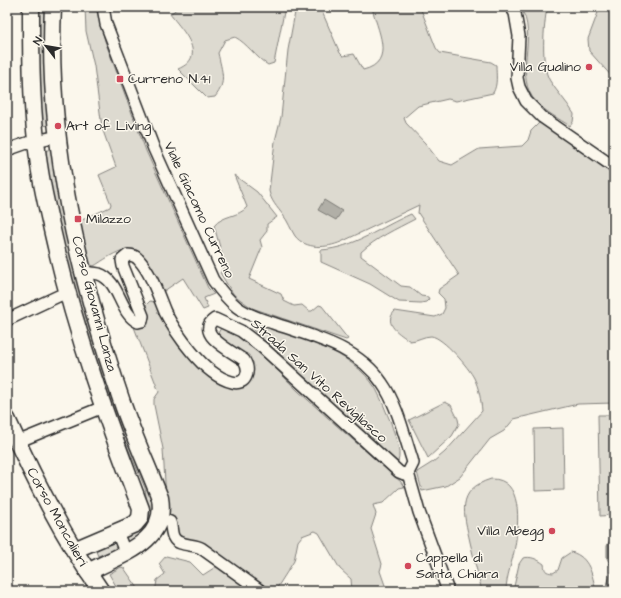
<svg xmlns="http://www.w3.org/2000/svg" width="621" height="598" viewBox="0 0 621 598" font-family="'Architects Daughter',sans-serif">
	<style>
		.green { fill: #dddad0; stroke: #84827e }
		.water { fill: #b1afa7; stroke: #7b7a75 }
		.lines { fill: none; stroke-linecap: round; stroke-linejoin: round }
		.street-casing { stroke: #2b2b2b; stroke-width: 14 }
		.secondary-casing { stroke: #2b2b2b; stroke-width: 19 }
		.street { stroke: #fbf7ec; stroke-width: 11 }
		.secondary { stroke: #fbf7ec; stroke-width: 16 }
		.poi-dot { fill: #d1495b; stroke: #fbf7ec; stroke-width: 1.5 }
		.labels { text-anchor: middle; dominant-baseline: central; stroke-width: 3; stroke-linejoin: round; paint-order: stroke }
		.poi-label { font-size: 14px; fill: #2b2b2b; stroke: #fbf7ec; text-anchor: start }
		.street-label { font-size: 14px; fill: #2b2b2b; stroke: #fbf7ec }
	</style>
	<rect width="100%" height="100%" fill="#fbf7ec"/>
	<filter id="ink" filterUnits="userSpaceOnUse"><feTurbulence type="fractalNoise" baseFrequency=".025" numOctaves="2"/><feDisplacementMap in="SourceGraphic" scale="8" xChannelSelector="R" yChannelSelector="G"/><feConvolveMatrix kernelMatrix="1 2 1 2 8 2 1 2 1" color-interpolation-filters="sRGB"/></filter>
	<g filter="url(#ink)">
		<g class="green">
			<path d="M38,7H46L50,125L42,126L39,79Z"/>
			<path d="M85,7H96L105,41L146,151L208,288L214,294L204,298L208,308L203,310L183,278L164,291L162,290L142,254C129,240 106,259 94,266L89,264L80,223L82,220L110,207L111,204L99,175L116,167L102,128L94,66L86,31Z"/>
			<path d="M179,7H285L274,63L268,65C255,57 248,44 235,37L225,40L218,53C222,72 227,82 215,97L207,98L178,69C209,56 182,30 170,14Z"/>
			<path d="M296,7H320L340,53L343,56L354,54L363,70C397,62 376,28 372,7H420L436,48L440,53L491,62L496,65C496,75 498,84 493,93L456,101L448,99L418,106L404,118L406,123L425,143L439,161L452,165L479,149L522,146L528,140L531,131L540,122L614,175V403L578,404L514,419L504,431L490,439L460,477L446,486L422,491L417,472L433,462L445,452L482,411C481,400 479,388 474,378C469,368 443,337 431,336C423,336 417,341 410,341C400,334 382,324 395,311L435,317L442,314L445,308L444,299L438,293L439,289L459,275L418,213L419,205L341,242C327,248 306,250 295,236C291,230 288,221 283,215C277,207 271,201 269,191L275,141L281,117L288,50Z"/>
			<path d="M520,7H547C544,25 540,65 550,81C557,92 567,102 574,114L573,122L570,126C559,119 546,112 537,103C511,76 540,36 520,7Z"/>
			<path d="M600,7H614V79L589,51L588,39Z"/>
			<path d="M53,148L155,502L148,531L127,544L124,537L147,504L145,488C130,452 113,415 100,378C74,305 57,228 45,151Z"/>
			<path d="M234,175L257,192L277,217L267,224V231L260,240L262,247L249,279L281,294L284,301L294,306L302,305L309,311H312L319,305L322,306L348,339L346,340L252,308L234,295L220,273L225,265L214,226C222,215 239,217 247,207Z"/>
			<path d="M411,214L415,219C396,229 376,238 361,252V256L401,286L410,287L421,296L428,297L429,299L426,302L421,303L399,302L370,284L321,262V250C354,248 381,227 411,214Z"/>
			<path d="M150,301L154,302C169,322 206,385 231,387C237,388 242,386 246,385C254,378 255,371 253,362L220,336L218,333L221,328C253,340 274,368 298,391C332,422 367,452 401,482L404,487L399,488L383,503L373,505L376,514L371,529L382,564L380,571L387,591H352L351,579L340,569L319,533L315,531L302,536L298,541L294,561L275,591H270L262,587L197,541L180,538L167,516L163,449L154,405V399L159,392L134,327H138C147,319 149,317 146,305Z"/>
			<path d="M254,324C296,335 352,350 376,389C382,400 386,412 391,423C394,434 402,450 398,462L391,457L251,328Z"/>
			<path d="M445,402L451,405L458,419L459,424L452,436L428,458L409,420Z"/>
			<path d="M598,415H614V515L600,516Z"/>
			<path d="M563,428L564,490L535,491L534,429Z"/>
			<path d="M491,479C523,478 519,523 515,546C513,561 506,576 506,591H482C478,575 474,559 470,542C464,514 455,490 491,479Z"/>
			<path d="M115,541L118,548L98,556L95,549Z"/>
			<path d="M571,552C590,557 592,575 596,591H513L519,564L523,558C531,556 537,559 544,564C545,571 545,572 553,573L558,570L562,558Z"/>
			<path d="M166,556L190,562L203,575L217,566L253,591H193L189,586L181,591H151L156,587L157,580L165,574L159,564Z"/>
			<path d="M121,567L124,568L140,591H119L109,574Z"/>
		</g>
		<g class="water">
			<path d="M324,200L342,211L336,220L318,210Z"/>
			<path d="M611,538H614V591H608L607,585L612,569L607,558V546Z"/>
		</g>
		<g class="lines">
			<g class="street-casing">
				<g id="street">
					<path d="M103,7L106,24L154,149L213,280C220,290 227,299 237,307C247,315 261,319 273,323C313,337 357,346 382,383C397,404 404,435 412,459L413,463L408,473"/>
					<path d="M511,7L515,13L519,36L517,78L519,87L526,101L542,117L614,167"/>
					<path d="M7,150L27,143L58,136"/>
					<path d="M83,272C88,273 94,273 99,274C120,281 119,313 138,322L142,321L143,316L123,266L122,260L128,255C133,255 136,256 139,260C151,273 158,295 165,312C172,326 181,339 191,351C200,362 216,378 232,382C246,386 251,371 244,360C234,353 193,333 215,319L241,331L263,348L399,472L404,474L408,473"/>
					<path d="M7,320L67,292"/>
					<path d="M17,442L103,407"/>
					<path d="M408,473L419,512L448,591"/>
					<path d="M161,519L170,522C172,527 171,534 174,538C178,546 194,544 201,548L261,591"/>
					<path d="M117,532L125,552"/>
				</g>
			</g>
			<g class="secondary-casing">
				<g id="secondary">
					<path d="M31,7C31,51 31,96 36,140C39,176 48,212 56,247C77,337 108,423 141,509L140,518L135,524L74,550"/>
					<path d="M53,7C46,142 79,276 122,402C133,435 148,467 160,498C168,543 119,555 88,572"/>
					<path d="M7,419C34,479 63,537 101,591"/>
				</g>
			</g>
			<use href="#street" class="street"/>
			<use href="#secondary" class="secondary"/>
		</g>
	</g>
	<g class="poi-dot">
		<circle cx="589" cy="67" r="4"/>
		<rect x="116" y="75" width="8" height="8" rx="2"/>
		<circle cx="58" cy="126" r="4"/>
		<rect x="74" y="215" width="8" height="8" rx="2"/>
		<circle cx="552" cy="531" r="4"/>
		<circle cx="408" cy="566" r="4"/>
	</g>
	<g class="labels">
		<g class="poi-label">
			<text x="581" y="67" text-anchor="end">Villa Gualino</text>
			<text x="128" y="79">Curreno N.41</text>
			<text x="66" y="126">Art of Living</text>
			<text x="86" y="219">Milazzo</text>
			<text x="544" y="531" text-anchor="end">Villa Abegg</text>
			<text x="416" y="558">Cappella di<tspan x="416" dy="16">Santa Chiara</tspan></text>
		</g>
		<g class="street-label">
			<text transform="translate(199 210) rotate(65)">Viale Giacomo Curreno</text>
			<text transform="translate(94 304) rotate(75)">Corso Giovanni Lanza</text>
			<text transform="translate(319 381) rotate(42)">Strada San Vito Revigliasco</text>
			<text transform="translate(57 517) rotate(61)">Corso Moncalieri</text>
		</g>
	</g>
	<rect width="621" height="598" fill="none" stroke="#fbf7ec" stroke-width="24"/>
	<rect x="12" y="12" width="597" height="574" fill="none" stroke="#2b2b2b" stroke-width="1.5" filter="url(#ink)"/>
	<g transform="translate(46 46) rotate(301)" stroke="#fbf7ec" stroke-width="3" paint-order="stroke">
	<path d="M0-3L7 15L0 10L-7 15Z" fill="#2b2b2b"/>
	<text y="-6" font-size="11" font-weight="bold" text-anchor="middle" fill="#2b2b2b">N</text>
	</g>
</svg>
